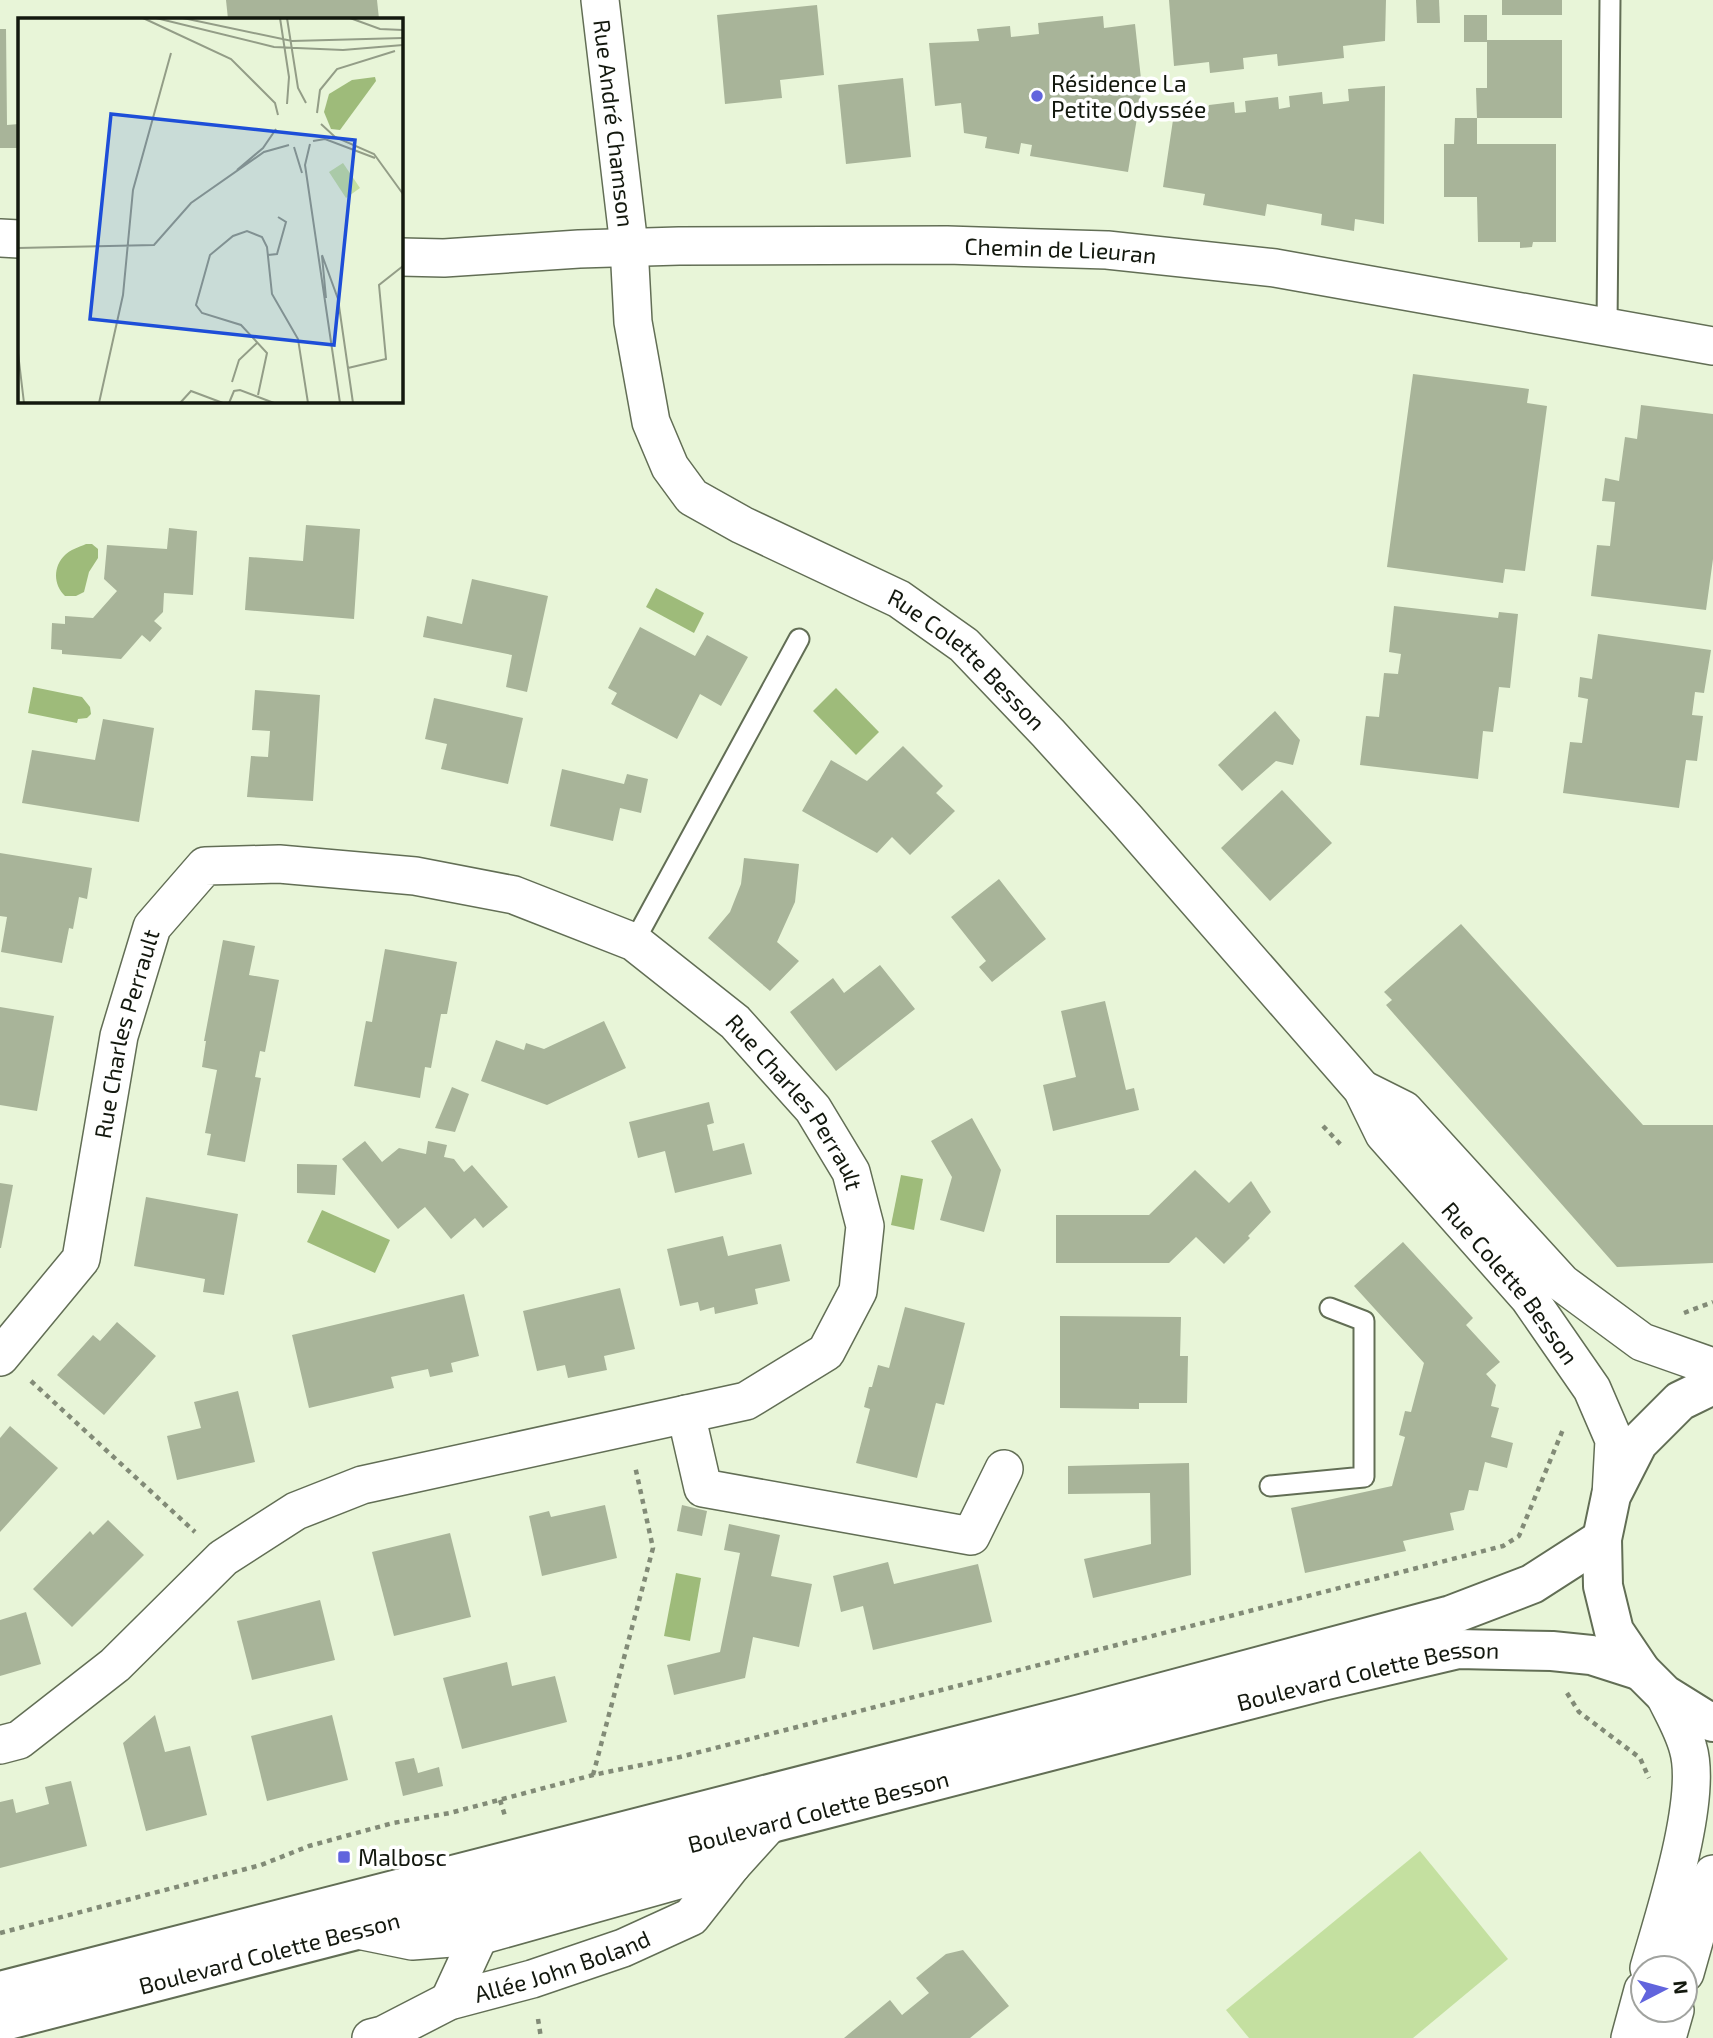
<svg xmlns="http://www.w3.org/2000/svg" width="1713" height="2038" viewBox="0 0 1713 2038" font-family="'Exo 2',sans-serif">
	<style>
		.green { fill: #c4e0a0 }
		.water { fill: #9ebb7a }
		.building { fill: #a8b499 }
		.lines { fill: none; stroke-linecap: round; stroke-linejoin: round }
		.lane-casing { stroke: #626e55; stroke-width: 23 }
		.street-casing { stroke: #626e55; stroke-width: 40 }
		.secondary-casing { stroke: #626e55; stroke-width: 42 }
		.primary-casing { stroke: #626e55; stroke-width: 42 }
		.path { stroke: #828b77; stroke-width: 4.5; stroke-dasharray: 5 5; stroke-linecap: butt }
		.lane { stroke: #fff; stroke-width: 19 }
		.street { stroke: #fff; stroke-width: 37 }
		.secondary { stroke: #fff; stroke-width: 38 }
		.primary { stroke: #fff; stroke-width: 38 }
		.poi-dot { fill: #6164dd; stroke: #fff; stroke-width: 2.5 }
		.labels { text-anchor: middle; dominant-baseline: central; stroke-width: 7; stroke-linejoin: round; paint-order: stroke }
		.poi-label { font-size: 23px; fill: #13180e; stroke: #fff; text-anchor: start }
		.street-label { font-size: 23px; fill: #13180e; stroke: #fff }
		.inset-road { fill: none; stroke: #939d87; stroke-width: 2 }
		.view { fill: #1d4ed8; fill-opacity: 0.15; stroke: #1d4ed8; stroke-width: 3.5 }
		.inset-edge { fill: none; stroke: #13180e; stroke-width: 3.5 }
	</style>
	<rect width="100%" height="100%" fill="#e8f5d8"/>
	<path class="green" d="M1420,1851L1508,1959L1413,2038H1249L1226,2010Z"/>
	<g class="water">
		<path d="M86,544H92L98,549V558L89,572L84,592L76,596H65C53,585 53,566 65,555C70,550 79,547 86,544Z"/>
		<path d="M656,588L704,613L694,633L646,607Z"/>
		<path d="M33,687L82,697L90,707L91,714L87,718L78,719L77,723L28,713Z"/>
		<path d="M836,688L879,732L856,755L813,711Z"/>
		<path d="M901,1175L923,1179L914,1230L891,1225Z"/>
		<path d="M322,1210L390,1240L375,1273L307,1242Z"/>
		<path d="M676,1573L701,1578L690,1641L664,1636Z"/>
	</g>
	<g class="building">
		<path d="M226,0H377L379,19H228Z"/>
		<path d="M1169,0H1386L1385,41L1343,46L1344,58L1278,66L1277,54L1243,58L1244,69L1210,73L1209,62L1174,66Z"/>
		<path d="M1416,0H1439L1440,23H1417Z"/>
		<rect x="1502" y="0" width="60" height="15"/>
		<path d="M817,5L824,75L780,80L782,98L725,104L717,15Z"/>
		<rect x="1464" y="15" width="23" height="27"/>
		<path d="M1103,16L1104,28L1135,24L1142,88L1128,172L1030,156L1032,145L1021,143L1019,154L985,148L987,137L964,133L961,103L935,106L929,43L979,41L977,29L1010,26L1011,37L1039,34L1038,23Z"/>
		<path d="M0,29H6L7,125L19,124V148H0Z"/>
		<path d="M1487,40H1562V118H1477L1476,88H1487Z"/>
		<path d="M903,78L911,157L846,164L838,85Z"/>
		<path d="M1385,86L1384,224L1355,219L1354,231L1321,225L1322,214L1267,204L1265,216L1203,205L1205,194L1163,187L1173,120L1206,116L1209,105L1234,102L1235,113L1246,112L1245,101L1278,97L1279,109L1290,107L1289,96L1322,92L1323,104L1349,101L1348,89Z"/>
		<path d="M1455,118H1477V144H1556V242H1533L1532,247L1520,248V242H1478L1477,197H1444V144H1454Z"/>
		<path d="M1413,374L1529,389L1527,403L1547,406L1525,571L1505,569L1503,583L1387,567Z"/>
		<path d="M1641,405L1713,414V559L1706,610L1591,596L1597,545L1610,546L1615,502L1602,501L1605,478L1619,481L1625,437L1637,439Z"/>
		<path d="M306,525L360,529L354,619L245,610L249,557L303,561Z"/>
		<path d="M169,528L197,531L193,595L164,593L163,612L154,621L162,628L150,642L142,635L121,659L62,654V650L51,649L52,623L65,624V616L93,618L117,591L104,579L107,545L167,549Z"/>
		<path d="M472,579L548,596L527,692L506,687L512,655L423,637L427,616L462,624Z"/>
		<path d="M1394,606L1498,618L1499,612L1518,614L1510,688L1499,687L1493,732L1483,731L1478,779L1360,765L1366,716L1379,717L1384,673L1398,674L1401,654L1389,652Z"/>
		<path d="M640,627L695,656L707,635L748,657L721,706L700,694L677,739L611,704L617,693L608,688Z"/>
		<path d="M1598,634L1711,650L1704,693L1695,692L1692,715L1703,716L1697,761L1686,760L1679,808L1563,793L1570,742L1582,743L1588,699L1578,697L1580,677L1592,679Z"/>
		<path d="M255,690L320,695L313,801L247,797L251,756L268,757L270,731L252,730Z"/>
		<path d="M434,698L523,718L508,784L441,769L447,744L425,739Z"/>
		<path d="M1275,711L1300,740L1293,765L1276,761L1242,791L1218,765Z"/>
		<path d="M103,719L154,728L139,822L22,803L32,750L95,760Z"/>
		<path d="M903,746L943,786L936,793L955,811L910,855L892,837L877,853L802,811L831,760L867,781Z"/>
		<path d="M562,769L624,784L627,774L648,779L641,813L620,808L613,841L550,826Z"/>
		<path d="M1282,790L1332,843L1270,901L1221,848Z"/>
		<path d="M0,853L92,868L87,899L79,897L73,929L69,928L62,963L1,952L7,917L0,916Z"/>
		<path d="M744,858L799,864L795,902L777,942L799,961L770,991L708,938L730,912L741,884Z"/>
		<path d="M999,879L1046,939L992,982L979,967L986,961L951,917Z"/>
		<path d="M1461,924L1643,1125H1713V1263L1617,1267L1386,1005L1392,1000L1384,992Z"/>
		<path d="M223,940L255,946L249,975L279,980L265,1052L260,1051L255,1077L261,1078L245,1162L207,1155L211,1134L205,1133L217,1070L202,1067L206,1041H204Z"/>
		<path d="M385,949L457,962L447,1014H441L431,1068L425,1067L420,1098L354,1086L366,1021L372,1022Z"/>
		<path d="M880,965L915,1009L836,1071L790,1012L833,978L844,993Z"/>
		<path d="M1105,1001L1126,1090L1134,1088L1139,1110L1053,1131L1043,1085L1076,1077L1061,1011Z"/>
		<path d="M0,1007L54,1016L37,1111L0,1105Z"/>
		<path d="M604,1021L626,1068L547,1105L481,1081L496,1040L524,1050L526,1043L544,1049Z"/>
		<path d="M452,1087L469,1094L455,1132L435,1128Z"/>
		<path d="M709,1102L714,1123L707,1125L713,1151L744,1143L752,1174L675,1193L665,1151L638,1158L629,1122Z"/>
		<path d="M972,1118L1001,1170L984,1232L940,1220L952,1177L931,1141Z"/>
		<path d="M365,1141L382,1162L399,1148L426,1154L428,1141L447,1145L444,1157L454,1159L464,1172L472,1165L508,1207L483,1228L475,1218L451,1239L425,1207L398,1229L342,1159Z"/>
		<path d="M297,1164L337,1165L335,1195L297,1193Z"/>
		<path d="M1195,1170L1229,1203L1251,1181L1271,1212L1248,1236L1250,1238L1224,1264L1196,1237L1169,1263H1056V1215H1149Z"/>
		<path d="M0,1183L13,1185L1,1248H0Z"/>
		<path d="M146,1197L238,1214L224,1295L203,1292L205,1279L134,1266Z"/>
		<path d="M723,1236L728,1256L781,1244L790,1281L755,1289L758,1304L715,1314L714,1307L700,1311L698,1302L680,1306L667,1249Z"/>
		<path d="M1403,1242L1473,1318L1466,1325L1500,1362L1486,1374L1496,1385L1491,1406L1499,1408L1491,1437L1513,1443L1507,1468L1485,1462L1478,1491L1469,1490L1464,1510L1450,1513L1454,1530L1403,1541L1406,1551L1305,1573L1291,1508L1392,1486L1405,1437L1399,1435L1405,1411L1411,1412L1424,1363L1354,1286Z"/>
		<path d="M620,1288L635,1349L604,1356L607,1370L568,1378L565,1365L537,1371L523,1311Z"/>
		<path d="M464,1294L479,1356L451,1363L453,1372L430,1377L428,1369L391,1377L394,1388L309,1408L292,1335Z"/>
		<path d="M905,1307L965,1323L944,1405L936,1403L917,1478L856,1463L870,1409L864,1407L869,1387H872L878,1365L889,1368Z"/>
		<path d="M1060,1316L1181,1317L1180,1356H1188L1187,1403H1139V1409L1060,1408Z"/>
		<path d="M117,1322L156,1356L104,1415L57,1375L93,1335L100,1341Z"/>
		<path d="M238,1391L255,1462L177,1480L167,1436L201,1428L194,1402Z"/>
		<path d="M10,1426L58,1468L0,1532V1438Z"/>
		<path d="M1189,1463L1191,1575L1093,1598L1084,1559L1151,1544L1150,1493L1068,1494V1466Z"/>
		<path d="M605,1505L617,1558L542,1576L529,1516L549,1511L551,1517Z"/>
		<path d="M682,1505L707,1511L702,1536L677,1531Z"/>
		<path d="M108,1520L144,1555L72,1627L33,1589L90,1531L93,1535Z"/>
		<path d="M729,1524L780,1535L771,1576L812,1584L799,1647L753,1637L745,1678L674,1695L667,1665L720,1652L740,1553L724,1550Z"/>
		<path d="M450,1533L471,1617L394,1636L372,1552Z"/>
		<path d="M888,1562L894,1584L978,1564L992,1622L873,1650L863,1606L841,1612L833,1576Z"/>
		<path d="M320,1600L335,1660L252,1680L237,1621Z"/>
		<path d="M26,1612L41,1664L0,1676V1620Z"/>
		<path d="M507,1662L512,1686L555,1676L567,1722L462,1749L443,1678Z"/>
		<path d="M155,1715L165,1752L190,1746L207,1815L146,1831L123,1743Z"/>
		<path d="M332,1715L348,1780L267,1801L251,1736Z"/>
		<path d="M414,1758L418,1773L439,1767L443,1786L403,1796L395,1762Z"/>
		<path d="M71,1781L87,1846L0,1868V1802L13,1799L16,1813L49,1804L45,1787Z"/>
		<path d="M963,1950L1009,2006L970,2038H844L890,2000L902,2015L929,1993L916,1978L946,1954Z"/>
	</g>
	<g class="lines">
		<g class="lane-casing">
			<g id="lane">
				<path d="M1607,328L1610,0"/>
				<path d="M634,942L799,639"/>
				<path d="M1270,1486L1364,1477V1321L1330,1308"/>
			</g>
		</g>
		<g class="street-casing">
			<g id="street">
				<path id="s1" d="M600,0L629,246L633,322L651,422L670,467L692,497L742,525L899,599L964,645L1048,733L1126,819L1362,1089L1384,1134L1529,1298L1592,1389L1614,1440L1611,1496"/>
				<path d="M0,238L19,239"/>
				<path id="s2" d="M401,257L444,258L579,249L679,246L947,245L1107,250L1275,268L1713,346"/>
				<path d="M1362,1089L1404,1110L1562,1283L1642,1342L1713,1367"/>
				<path id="s3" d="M0,1357L81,1259L119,1036L152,927L205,866L279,864L415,876L514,895L634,942L735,1022L813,1109L851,1172L865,1226L858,1291L826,1352L746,1401L362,1485L296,1511L223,1558L115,1665L19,1740L0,1745"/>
				<path d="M686,1414L703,1488L971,1536L1004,1469"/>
				<path d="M358,1930L412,1941L479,1936L732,1865L770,1823"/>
				<path d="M1649,1968C1664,1916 1703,1798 1688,1748C1683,1729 1672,1711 1664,1694"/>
				<path d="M1685,1973L1713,1874"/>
				<path d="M449,2001L479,1936"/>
				<path id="s4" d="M371,2038L383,2035L449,2001L532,1979L623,1948L691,1917L732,1865"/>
				<path d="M1630,2038L1643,1990"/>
				<path d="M1667,2038L1675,2010"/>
			</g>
		</g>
		<g class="secondary-casing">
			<g id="secondary">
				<path d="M0,1991L1081,1714L1451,1615L1532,1584L1602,1539"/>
				<path id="s5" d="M0,2022L1322,1681L1458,1649L1552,1651L1591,1655L1641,1671"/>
			</g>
		</g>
		<g class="primary-casing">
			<path id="primary" d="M1713,1385L1680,1401L1638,1443L1611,1496L1602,1539L1603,1586L1614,1631L1641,1671L1664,1694L1704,1719L1713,1722"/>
		</g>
		<g class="path">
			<path d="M1323,1126L1342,1146"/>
			<path d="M1684,1313L1713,1302"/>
			<path d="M31,1381L195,1532"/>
			<path d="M1567,1693L1579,1712L1640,1758L1649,1778"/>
			<path d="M593,1775L653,1548L635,1466"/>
			<path d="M500,1800L506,1819"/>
			<path d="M0,1933L261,1865L309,1846L393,1823L450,1813L593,1775L680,1757L1503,1546L1519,1536L1564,1427"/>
			<path d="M538,2019L541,2038"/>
		</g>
		<use href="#lane" class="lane"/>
		<use href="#street" class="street"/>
		<use href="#secondary" class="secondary"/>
		<use href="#primary" class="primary"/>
	</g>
	<g class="poi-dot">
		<circle cx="1037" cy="96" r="7"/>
		<rect x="337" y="1850" width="14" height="14" rx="3.5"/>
	</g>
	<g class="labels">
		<g class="poi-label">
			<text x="1051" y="83">Résidence La<tspan x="1051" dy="26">Petite Odyssée</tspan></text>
			<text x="358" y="1857">Malbosc</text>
		</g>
		<g class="street-label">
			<text stroke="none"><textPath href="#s1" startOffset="124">Rue André Chamson</textPath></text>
			<text stroke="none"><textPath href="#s2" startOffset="660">Chemin de Lieuran</textPath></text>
			<text stroke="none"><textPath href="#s1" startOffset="833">Rue Colette Besson</textPath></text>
			<text stroke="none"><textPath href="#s3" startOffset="357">Rue Charles Perrault</textPath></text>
			<text stroke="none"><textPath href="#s3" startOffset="1218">Rue Charles Perrault</textPath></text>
			<text stroke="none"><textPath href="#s1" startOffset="1664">Rue Colette Besson</textPath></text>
			<text stroke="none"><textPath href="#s5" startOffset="1412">Boulevard Colette Besson</textPath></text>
			<text stroke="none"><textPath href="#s5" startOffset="845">Boulevard Colette Besson</textPath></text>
			<text stroke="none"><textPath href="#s5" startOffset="278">Boulevard Colette Besson</textPath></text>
			<text stroke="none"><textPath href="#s4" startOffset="205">Allée John Boland</textPath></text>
		</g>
	</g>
	<g transform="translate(18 18)">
		<rect width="385" height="385" fill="#e8f5d8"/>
		<path d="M325,145L342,170L328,180L311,154Z" fill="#c4e0a0"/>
		<path d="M357,59L358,63L322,112L313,111L306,94L311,76L334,62Z" fill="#9ebb7a"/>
		<path class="inset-road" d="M125,0L213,41L257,85L260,97M138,0L256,29L325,32L385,27M165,0L274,23L385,20M262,0L271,59L269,86M269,0L280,70L288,85M332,0L362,11L385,12M299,95L302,72L319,51L377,33M303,106L317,119L356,136L385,176M295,123L307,121L357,140M292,126L287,147L322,385M276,129L284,155M219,152L245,130L258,111M0,230L136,227L173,185L246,134L271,127M250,237L259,236L268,204L260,199M304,237L320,281L335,385M304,238L308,280M0,335L6,385M330,350L368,341L361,267L385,248M214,364L221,342L240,324M240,377L249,335L223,307L184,295L178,287L192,237L215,218L229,213L244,219L249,229L254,276L280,321L290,385M81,385L105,277L115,172L153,35M162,385L173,373L205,385M211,385L216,373L222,372L256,385"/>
		<path class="view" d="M93,96L337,122L316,327L72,301Z"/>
		<rect width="385" height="385" class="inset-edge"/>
	</g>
	<g transform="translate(1664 1989) rotate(84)"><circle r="33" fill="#ffffff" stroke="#a1a39f" stroke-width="2"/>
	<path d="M0-5L12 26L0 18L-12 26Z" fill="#6164dd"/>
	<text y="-10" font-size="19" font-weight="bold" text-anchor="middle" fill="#13180e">N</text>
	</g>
</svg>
